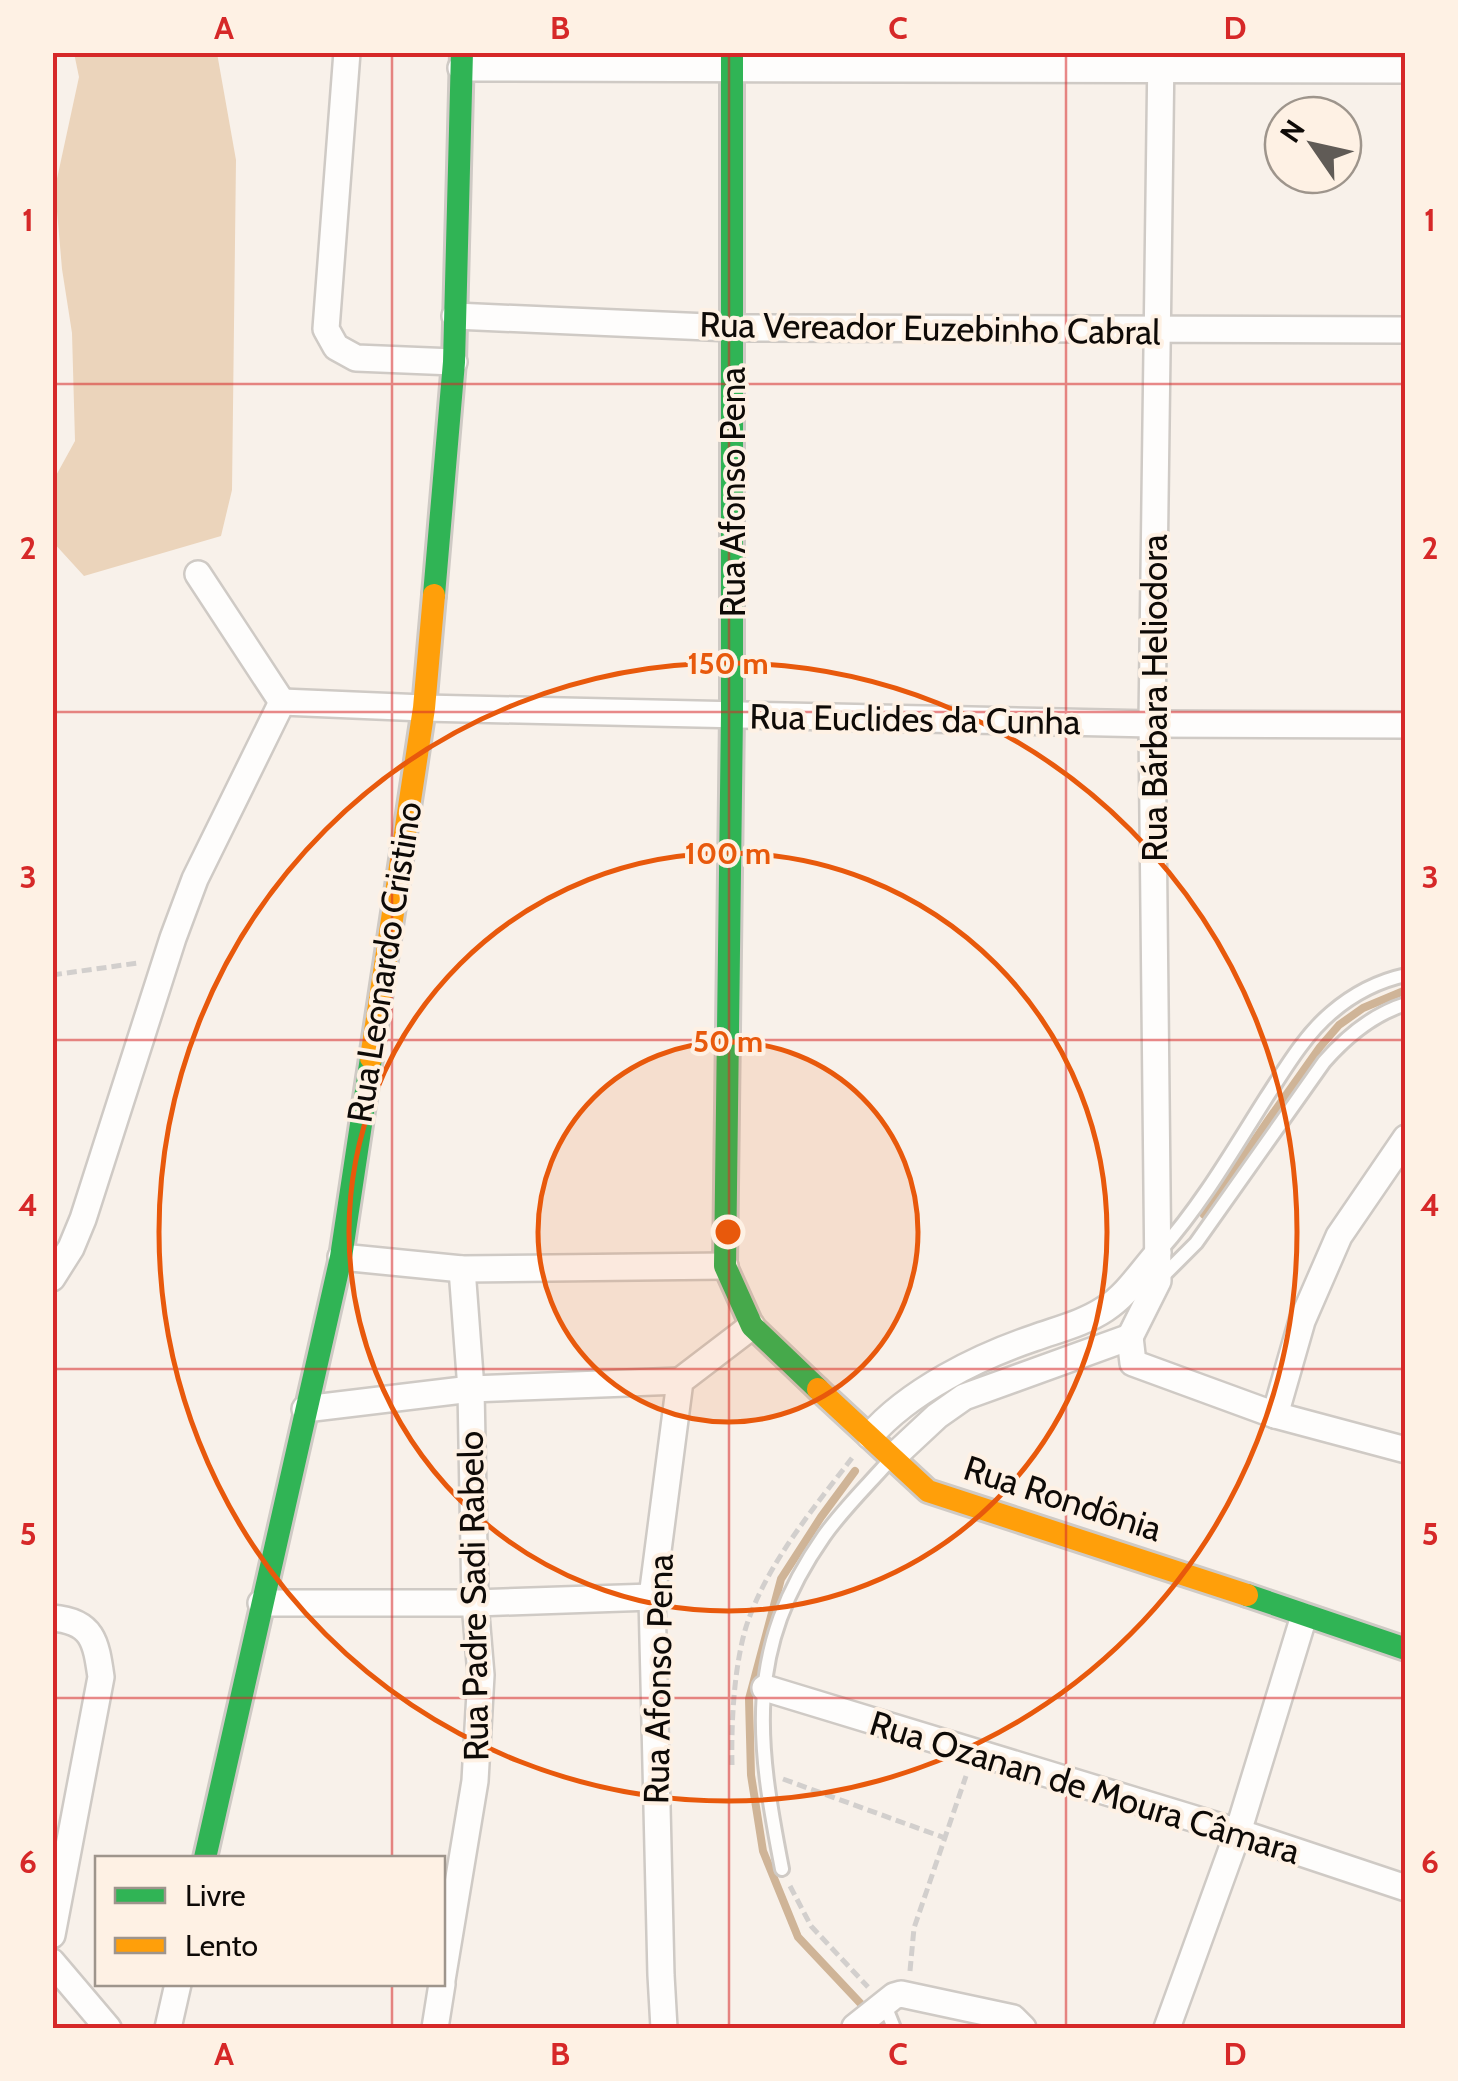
<svg xmlns="http://www.w3.org/2000/svg" width="1458" height="2081" viewBox="0 0 1458 2081" font-family="Cabin,sans-serif">
	<style>
		.forest { fill: #ebd4bb }
		.lines { fill: none; stroke-linecap: round; stroke-linejoin: round }
		.stream { stroke: #cfb497; stroke-width: 8 }
		.lane-casing { stroke: #cfcac5; stroke-width: 18 }
		.street-casing { stroke: #cfcac5; stroke-width: 30 }
		.fast-casing { stroke: #cfcac5; stroke-width: 28 }
		.slow-casing { stroke: #cfcac5; stroke-width: 28 }
		.path { stroke: #d2cfcd; stroke-width: 5; stroke-dasharray: 10 5; stroke-linecap: butt }
		.lane { stroke: #fefdfc; stroke-width: 12 }
		.street { stroke: #fefdfc; stroke-width: 25 }
		.fast { stroke: #30b455; stroke-width: 22 }
		.slow { stroke: #ff9f0a; stroke-width: 22 }
		.grid { fill: none; stroke: #d62828; stroke-width: 2.5; stroke-opacity: 0.55 }
		.ring { fill: none; stroke: #e8590c; stroke-width: 5 }
		.labels { text-anchor: middle; dominant-baseline: central; stroke-width: 8; stroke-linejoin: round; paint-order: stroke }
		.street-label { font-size: 35px; fill: #0e0a07; stroke: #fef1e4 }
		.centre { fill: #e8590c; stroke: #fef1e4; stroke-width: 5 }
		.ring-label { font-size: 30px; text-anchor: middle; font-weight: bold; fill: #e8590c; stroke: #fef1e4; stroke-width: 8; stroke-linejoin: round; paint-order: stroke }
		.neatline { fill: none; stroke: #d62828; stroke-width: 4 }
		.grid-label { font-size: 32px; text-anchor: middle; font-weight: bold; fill: #d62828 }
	</style>
	<rect width="100%" height="100%" fill="#f8f1ea"/>
	<path class="forest" d="M74,53H217L236,160L232,490L221,536L84,576L52,541L53,481L75,441L72,333L62,269L55,188L79,77Z"/>
	<g class="lines">
		<g class="stream">
			<path d="M1204,1215L1269,1119L1320,1047L1339,1025L1363,1008L1406,990"/>
			<path d="M855,1471L821,1517L781,1579L749,1699L751,1775L763,1851L798,1937L862,2005L865,2011"/>
		</g>
		<g class="lane-casing">
			<g id="lane">
				<path d="M1161,1250C1202,1204 1233,1150 1266,1098C1285,1069 1304,1036 1331,1013C1353,994 1378,981 1406,975"/>
				<path d="M1160,1279L1196,1243L1324,1062C1346,1037 1373,1014 1406,1004"/>
				<path d="M782,1869C757,1741 744,1650 824,1536C843,1509 868,1485 890,1460"/>
				<path d="M884,2003L894,2028"/>
			</g>
		</g>
		<g class="street-casing">
			<g id="street">
				<path d="M347,52L326,329L336,347L356,358L454,362"/>
				<path d="M461,68L1406,70"/>
				<path d="M455,316L731,328L1406,330"/>
				<path d="M198,574L282,702"/>
				<path d="M282,702L424,708L1152,724L1406,725"/>
				<path d="M341,1257L462,1269L725,1266"/>
				<path d="M52,1278L71,1248L83,1219L173,938L195,879L282,702"/>
				<path d="M1130,1337L1158,1281L1152,724L1161,52"/>
				<path d="M1130,1337L1133,1363L1275,1415L1406,1450"/>
				<path d="M305,1409L471,1389L680,1381"/>
				<path d="M1275,1415L1302,1321L1339,1236L1406,1138"/>
				<path d="M870,1436C909,1391 978,1357 1034,1338C1059,1329 1084,1323 1105,1309C1127,1295 1141,1272 1158,1253"/>
				<path d="M892,1458L937,1416L964,1397L1130,1337"/>
				<path d="M261,1603H475L652,1597"/>
				<path d="M52,1618C93,1621 96,1642 101,1677L52,1935"/>
				<path d="M765,1688L1238,1832L1406,1888"/>
				<path d="M52,1962L108,2028"/>
				<path d="M442,1980L475,1781L481,1675L475,1603L471,1389L462,1269"/>
				<path d="M855,2027L894,1996L901,1994L1013,2018L1023,2028"/>
				<path d="M168,2028L178,1984"/>
				<path d="M435,2028L442,1984"/>
				<path d="M664,2028L661,1975L652,1597L680,1381L752,1326"/>
				<path d="M1167,2028L1238,1832L1304,1616"/>
			</g>
		</g>
		<g class="fast-casing">
			<g id="fast">
				<path d="M732,52V714L725,1266L752,1326L818,1389"/>
				<path d="M434,595L454,362L462,52"/>
				<path d="M1247,1595L1406,1649"/>
				<path d="M205,1858L341,1257L371,1058"/>
			</g>
		</g>
		<g class="slow-casing">
			<g id="slow">
				<path d="M371,1058L424,708L434,595"/>
				<path d="M818,1389L928,1491L1247,1595"/>
			</g>
		</g>
		<g class="path">
			<path d="M52,975L138,963"/>
			<path d="M732,1765C731,1723 734,1667 746,1627C766,1565 813,1509 852,1458"/>
			<path d="M783,1779L945,1838"/>
			<path d="M790,1886L811,1926L868,1987"/>
			<path d="M910,1971L914,1928L966,1776"/>
		</g>
		<use href="#lane" class="lane"/>
		<use href="#street" class="street"/>
		<use href="#fast" class="fast"/>
		<use href="#slow" class="slow"/>
	</g>
	<path class="grid" d="M392,52V1858M729,52V2028M1066,52V2028M52,384H1406M52,712H1406M52,1040H1406M52,1369H1406M52,1698H1406M392,1984V2028"/>
	<circle cx="728" cy="1232" r="190" fill="#e8590c" fill-opacity=".12"/>
	<g class="ring">
		<circle cx="728" cy="1232" r="190"/>
		<circle cx="728" cy="1232" r="379"/>
		<circle cx="728" cy="1232" r="569"/>
	</g>
	<g class="labels">
		<g class="street-label">
			<text transform="translate(930 328) rotate(1)">Rua Vereador Euzebinho Cabral</text>
			<text transform="translate(732 492) rotate(-90)">Rua Afonso Pena</text>
			<text transform="translate(1154 698) rotate(-90)">Rua Bárbara Heliodora</text>
			<text transform="translate(915 719) rotate(1)">Rua Euclides da Cunha</text>
			<text transform="translate(384 962) rotate(-81)">Rua Leonardo Cristino</text>
			<text transform="translate(1063 1498) rotate(18)">Rua Rondônia</text>
			<text transform="translate(473 1596) rotate(-91)">Rua Padre Sadi Rabelo</text>
			<text transform="translate(658 1679) rotate(-89)">Rua Afonso Pena</text>
			<text transform="translate(1085 1787) rotate(17)">Rua Ozanan de Moura Câmara</text>
		</g>
	</g>
	<circle cx="728" cy="1232" r="15" class="centre"/>
	<g class="ring-label">
		<text x="728" y="674">150 m</text>
		<text x="728" y="864">100 m</text>
		<text x="728" y="1052">50 m</text>
	</g>
	<rect width="1458" height="2081" fill="none" stroke="#fef1e4" stroke-width="110"/>
	<rect x="95" y="1856" width="350" height="130" fill="#fef1e4" stroke="#9e958c" stroke-width="2.5"/>
	<rect x="115" y="1888" width="50" height="15" fill="#30b455" stroke="#9e958c" stroke-width="2.5"/>
	<text x="185" y="1906" font-size="30" fill="#0e0a07">Livre</text>
	<rect x="115" y="1938" width="50" height="15" fill="#ff9f0a" stroke="#9e958c" stroke-width="2.5"/>
	<text x="185" y="1956" font-size="30" fill="#0e0a07">Lento</text>
	<g transform="translate(1313 145) rotate(304)"><circle r="48" fill="#fef1e4" stroke="#9e958c" stroke-width="2.5"/>
	<path d="M0-8L18 38L0 25L-18 38Z" fill="#605b56"/>
	<text y="-15" font-size="28" font-weight="bold" text-anchor="middle" fill="#0e0a07">N</text>
	</g>
	<rect x="55" y="55" width="1348" height="1971" class="neatline"/>
	<g class="grid-label">
		<text x="224" y="39">A</text>
		<text x="560" y="39">B</text>
		<text x="898" y="39">C</text>
		<text x="1235" y="39">D</text>
		<text x="28" y="231">1</text>
		<text x="1430" y="231">1</text>
		<text x="28" y="559">2</text>
		<text x="1430" y="559">2</text>
		<text x="28" y="888">3</text>
		<text x="1430" y="888">3</text>
		<text x="28" y="1216">4</text>
		<text x="1430" y="1216">4</text>
		<text x="28" y="1545">5</text>
		<text x="1430" y="1545">5</text>
		<text x="28" y="1873">6</text>
		<text x="1430" y="1873">6</text>
		<text x="224" y="2065">A</text>
		<text x="560" y="2065">B</text>
		<text x="898" y="2065">C</text>
		<text x="1235" y="2065">D</text>
	</g>
</svg>
